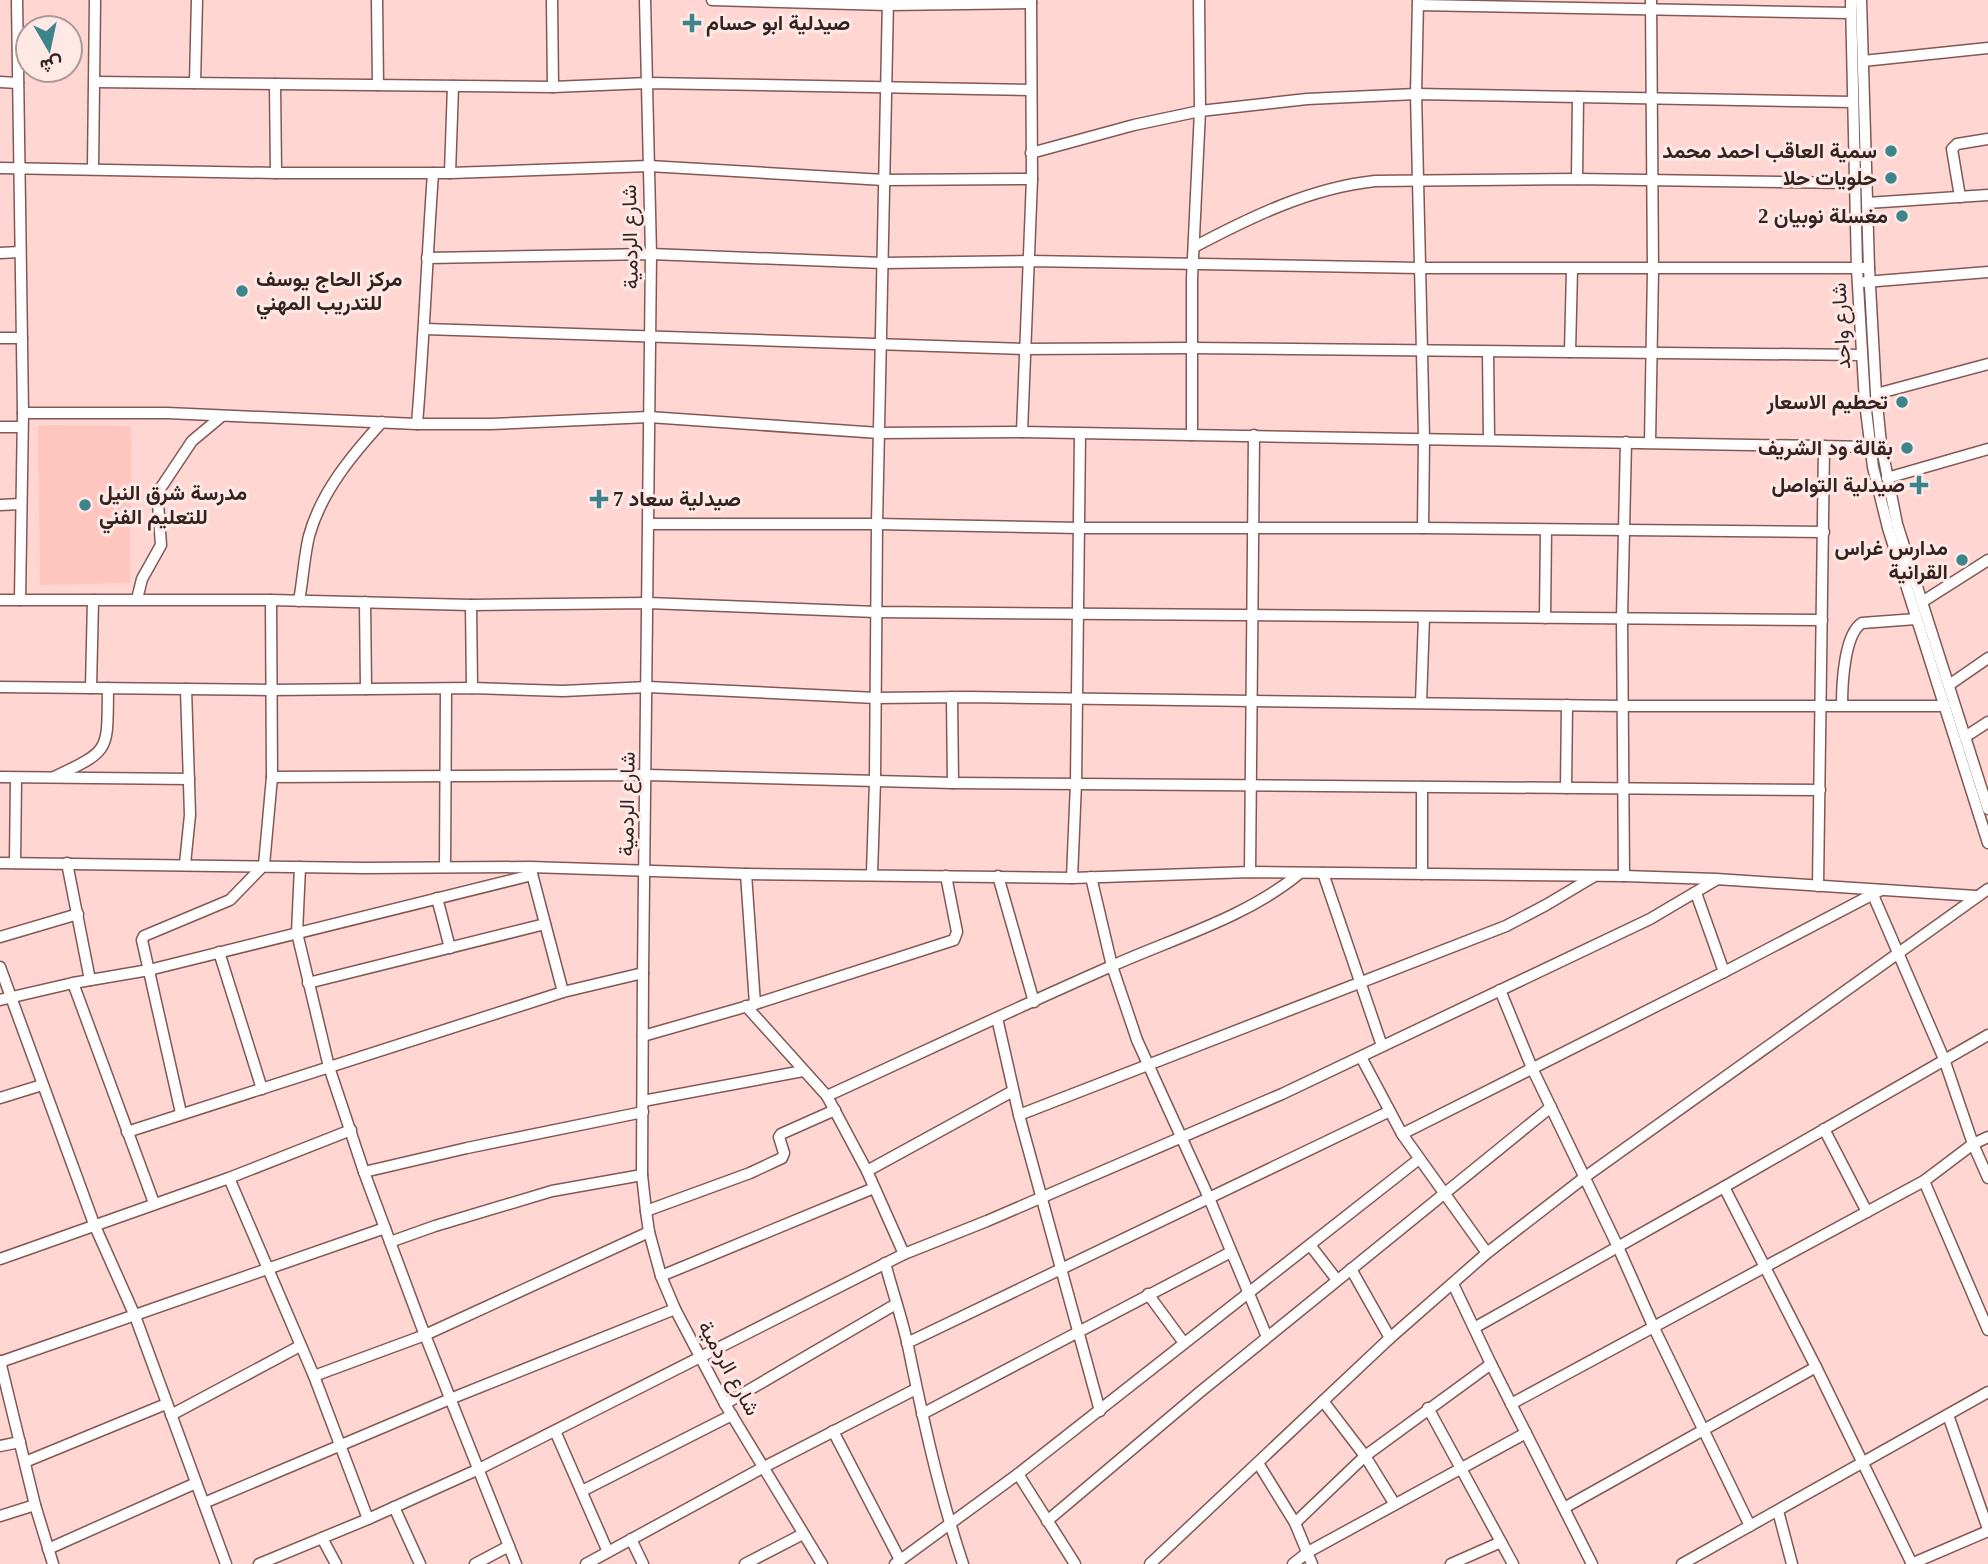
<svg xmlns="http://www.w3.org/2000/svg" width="1988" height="1564" viewBox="0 0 1988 1564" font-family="'Times New Roman',Vazirmatn,serif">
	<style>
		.built { fill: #ffc5bf }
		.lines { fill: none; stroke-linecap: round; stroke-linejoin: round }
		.minor-casing { stroke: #825854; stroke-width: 13 }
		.minor { stroke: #fff; stroke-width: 10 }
		.poi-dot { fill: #3d848c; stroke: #fee9e7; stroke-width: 2.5 }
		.labels { text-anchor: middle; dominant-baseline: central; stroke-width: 6; stroke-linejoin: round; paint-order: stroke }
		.poi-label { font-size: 21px; font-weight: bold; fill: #342220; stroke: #fee9e7; text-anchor: end }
		.street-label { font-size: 21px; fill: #342220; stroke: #fee9e7 }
	</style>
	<rect width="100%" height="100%" fill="#ffd6d2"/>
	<path class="built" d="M38,425L131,426L130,583L40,585Z"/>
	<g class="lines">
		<g class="minor-casing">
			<g id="minor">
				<path d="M17,0L23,413L20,600"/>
				<path d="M377,0L378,85"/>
				<path d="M552,0L553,87"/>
				<path d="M645,0L651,254L643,973L642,1175L646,1211L649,1232L661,1276L675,1309L725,1404L822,1564"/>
				<path d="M712,0L888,5L1031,3"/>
				<path d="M1418,0L1416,94L1424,438L1423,528"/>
				<path d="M1851,0L1857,269L1865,402L1873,467L1888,528L1988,843"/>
				<path d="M1861,0L1869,268L1876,394L1881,444L1897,524L1988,809"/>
				<path d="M1418,5L1851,13"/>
				<path d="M1863,61L1988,48"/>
				<path d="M0,82L18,83"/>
				<path d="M95,82L553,87L648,83L1031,90"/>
				<path d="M195,83L197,0"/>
				<path d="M275,84L276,173"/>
				<path d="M1031,153L1134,125L1200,111L1307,99L1416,94L1853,102"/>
				<path d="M0,168L276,173H450L649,166L884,180L1032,179"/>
				<path d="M93,168L95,0"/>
				<path d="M450,173L453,86"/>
				<path d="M1577,179L1578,97"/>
				<path d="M1960,197L1952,149L1957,144L1988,139"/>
				<path d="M1867,203L1988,195"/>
				<path d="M1194,247C1251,217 1310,188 1375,181L1577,179L1855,183"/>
				<path d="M0,253L20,252"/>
				<path d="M427,258L651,254L883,263L1030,261L1420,268H1869"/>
				<path d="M1865,282L1988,272"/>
				<path d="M425,329L1023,349L1191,348L1862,355"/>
				<path d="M0,338H22"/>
				<path d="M1488,352L1489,439"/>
				<path d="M1570,352L1572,269"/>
				<path d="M1876,394L1988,364"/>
				<path d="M23,413H167L417,424H491L649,417L879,433L1022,432L1870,447"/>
				<path d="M417,424C424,340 427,257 433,173"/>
				<path d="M0,427H22"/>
				<path d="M1022,432L1032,179L1031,0"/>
				<path d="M1192,435V279L1200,111L1199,0"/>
				<path d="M1650,442L1653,270L1651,0"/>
				<path d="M1887,478L1988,449"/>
				<path d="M0,505L21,504"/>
				<path d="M649,524H877L1080,528H1423L1824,532"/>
				<path d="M137,599L142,579L161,545L158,503L160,489L192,441L222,416"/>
				<path d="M0,600H271L471,605L648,603L876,612L1822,620"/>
				<path d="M299,601C303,579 304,557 309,536C321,492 352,455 382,422"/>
				<path d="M365,602L366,689"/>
				<path d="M1922,602L1988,560"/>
				<path d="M471,605L472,688"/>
				<path d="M1545,618L1546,530"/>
				<path d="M1949,685L1988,658"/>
				<path d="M0,687L270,690L472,688L563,691L648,687L876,698L969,697L1623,706H1945"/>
				<path d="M91,688L93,600"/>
				<path d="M952,697L953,783"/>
				<path d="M1421,703L1424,617"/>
				<path d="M1842,705C1842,685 1844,634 1862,623L1916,619"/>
				<path d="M1965,737L1988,722"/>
				<path d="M0,777L189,779"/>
				<path d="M54,777C112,750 107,751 108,688"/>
				<path d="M272,777L647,775L953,783L1820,790"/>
				<path d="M1422,787V874"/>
				<path d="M1566,788L1567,705"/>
				<path d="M0,863L365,868L530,867L746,874L1072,878L1250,872L1624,876L1716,879L1976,896"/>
				<path d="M15,863L16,778"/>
				<path d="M67,863L90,980"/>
				<path d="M185,864L190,815L186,689"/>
				<path d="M300,867L297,933L329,1067L364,1172L421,1325L516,1564"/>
				<path d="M445,867L446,689"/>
				<path d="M531,870L563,992"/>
				<path d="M1250,872L1254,435"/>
				<path d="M1323,873L1382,1046"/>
				<path d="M746,874L755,1004"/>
				<path d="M872,874L875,781L877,524L888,0"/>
				<path d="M998,876L1034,1002"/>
				<path d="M1624,876L1622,618L1626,442"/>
				<path d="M1091,877L1112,966L1137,1040L1209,1198L1267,1337"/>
				<path d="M1072,878L1076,783L1080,434"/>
				<path d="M1818,886L1824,446"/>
				<path d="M1696,893L1724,972"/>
				<path d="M1873,895L1944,1059L1973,1144L1988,1178"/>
				<path d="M437,898L450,948"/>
				<path d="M0,937L78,914"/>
				<path d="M219,952L262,1089"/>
				<path d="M0,967L94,1224L135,1316L226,1564"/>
				<path d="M73,983L154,1203"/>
				<path d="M308,983L545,924"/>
				<path d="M1500,990L1532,1068L1618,1247L1654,1328L1750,1526"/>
				<path d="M0,1000L73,983L149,970L532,875"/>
				<path d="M746,1006L827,1096L867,1171L904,1254"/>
				<path d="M997,1018L1019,1115L1100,1411"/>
				<path d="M643,1036L755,1004L954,940L957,932L946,876"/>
				<path d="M1361,1057L1402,1134L1487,1253"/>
				<path d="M827,1096C923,1052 1018,1007 1114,965C1177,937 1247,917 1300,873"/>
				<path d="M0,1098L42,1085"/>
				<path d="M643,1101L803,1071"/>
				<path d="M181,1113L142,940L144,936L230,900L264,865L272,777L271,600"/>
				<path d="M1019,1115L1506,926L1546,905L1593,877"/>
				<path d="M1824,1129L1867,1212"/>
				<path d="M127,1132L563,992L643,973"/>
				<path d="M1402,1134L1724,972L1881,890"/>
				<path d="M867,1171L1013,1091"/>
				<path d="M364,1172L467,1148L643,1112"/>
				<path d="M229,1178L314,1376L368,1519"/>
				<path d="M1924,1181L1988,1330"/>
				<path d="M1724,1187L1816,1367L1912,1564"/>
				<path d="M646,1211L750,1173L782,1158L784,1153L779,1137L781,1134L835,1110"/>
				<path d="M390,1242L435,1226L552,1191L642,1175"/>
				<path d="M1310,1245L1337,1280"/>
				<path d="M0,1259L229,1178L351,1130"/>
				<path d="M885,1263C892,1290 902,1318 908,1346C923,1419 939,1493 963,1564"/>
				<path d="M1351,1269L1390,1338"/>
				<path d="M661,1276L874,1188"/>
				<path d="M1453,1284L1491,1364L1592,1564"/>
				<path d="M1148,1294L1184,1343"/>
				<path d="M1474,1328L1724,1187L1988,1035"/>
				<path d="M907,1343L1388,1112"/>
				<path d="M0,1361L35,1505L53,1564"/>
				<path d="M0,1362L385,1228"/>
				<path d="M314,1376L425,1335L649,1232"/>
				<path d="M1323,1401L1365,1456L1394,1503"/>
				<path d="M725,1404L896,1304"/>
				<path d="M1511,1404L1924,1181L1973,1144L1988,1137"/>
				<path d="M1428,1408L1513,1564"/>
				<path d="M922,1414L1231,1252"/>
				<path d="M171,1415L300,1346"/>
				<path d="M1948,1415L1988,1529"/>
				<path d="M555,1431L608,1552"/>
				<path d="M833,1431L900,1560"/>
				<path d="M0,1446L20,1442"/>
				<path d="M25,1462L166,1404"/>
				<path d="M1258,1463L1295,1523L1312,1564"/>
				<path d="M1018,1474L1075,1564"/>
				<path d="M582,1491L732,1415"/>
				<path d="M204,1503L450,1399L675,1309"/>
				<path d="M394,1507L420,1564"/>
				<path d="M1564,1508L1816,1367"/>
				<path d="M1778,1511L1792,1564"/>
				<path d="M0,1516L35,1505"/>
				<path d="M1047,1521L1200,1392L1551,1107"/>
				<path d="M1295,1523L1365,1456L1491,1364"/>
				<path d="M322,1538L336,1564"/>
				<path d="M631,1539L643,1564"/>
				<path d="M48,1549L196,1483"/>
				<path d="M259,1564L368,1519L479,1469L904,1254L987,1221L1282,1094L1650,919L1716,880"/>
				<path d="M475,1564L509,1546"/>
				<path d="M586,1564L764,1467L916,1389"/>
				<path d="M745,1564L803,1534"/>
				<path d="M895,1564L1018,1474L1419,1159"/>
				<path d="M1150,1564L1390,1338L1487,1253L1585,1177L1988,889"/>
				<path d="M1293,1564L1308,1552L1526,1433"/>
				<path d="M1451,1564L1501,1542"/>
				<path d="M1682,1564L1988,1392"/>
				<path d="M1911,1564L1988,1531"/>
			</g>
		</g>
		<use href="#minor" class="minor"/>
	</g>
	<g class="poi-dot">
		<path d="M688.5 12.5h7v7h7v7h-7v7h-7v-7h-7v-7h7z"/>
		<circle cx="1891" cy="151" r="7"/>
		<circle cx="1891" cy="178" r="7"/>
		<circle cx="1902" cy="216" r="7"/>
		<circle cx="242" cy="291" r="7"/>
		<circle cx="1902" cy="402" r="7"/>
		<circle cx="1907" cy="448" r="7"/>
		<path d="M1915.5 474.5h7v7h7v7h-7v7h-7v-7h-7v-7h7z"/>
		<path d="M595.5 488.5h7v7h7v7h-7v7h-7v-7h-7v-7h7z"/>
		<circle cx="85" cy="505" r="7"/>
		<circle cx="1962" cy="560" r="7"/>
	</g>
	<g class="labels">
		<g class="poi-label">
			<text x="706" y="23" text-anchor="start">صيدلية ابو حسام</text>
			<text x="1877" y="151">سمية العاقب احمد محمد</text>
			<text x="1877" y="178">حلويات حلا</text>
			<text x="1888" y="216">مغسلة نوبيان 2</text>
			<text x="256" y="279" text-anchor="start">مركز الحاج يوسف<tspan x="256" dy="24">للتدريب المهني</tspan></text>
			<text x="1888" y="402">تحطيم الاسعار</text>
			<text x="1893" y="448">بقالة ود الشريف</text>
			<text x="1905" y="485">صيدلية التواصل</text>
			<text x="99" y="493" text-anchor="start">مدرسة شرق النيل<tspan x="99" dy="24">للتعليم الفني</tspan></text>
			<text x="613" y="499" text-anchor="start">صيدلية سعاد 7</text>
			<text x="1948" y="548">مدارس غراس<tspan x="1948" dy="24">القرانية</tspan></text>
		</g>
		<g class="street-label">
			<text transform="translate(630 237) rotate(-91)">شارع الردمية</text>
			<text transform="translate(1841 326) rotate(-93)">شارع واحد</text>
			<text transform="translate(627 804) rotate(-89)">شارع الردمية</text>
			<text transform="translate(729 1368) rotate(61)">شارع الردمية</text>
		</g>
	</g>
	<g transform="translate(49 49) rotate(171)"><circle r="33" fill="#fee9e7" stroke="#ad9997" stroke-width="2"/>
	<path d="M0-5L12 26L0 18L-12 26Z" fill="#3d848c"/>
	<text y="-10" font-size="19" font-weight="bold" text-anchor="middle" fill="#342220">ش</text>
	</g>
</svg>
